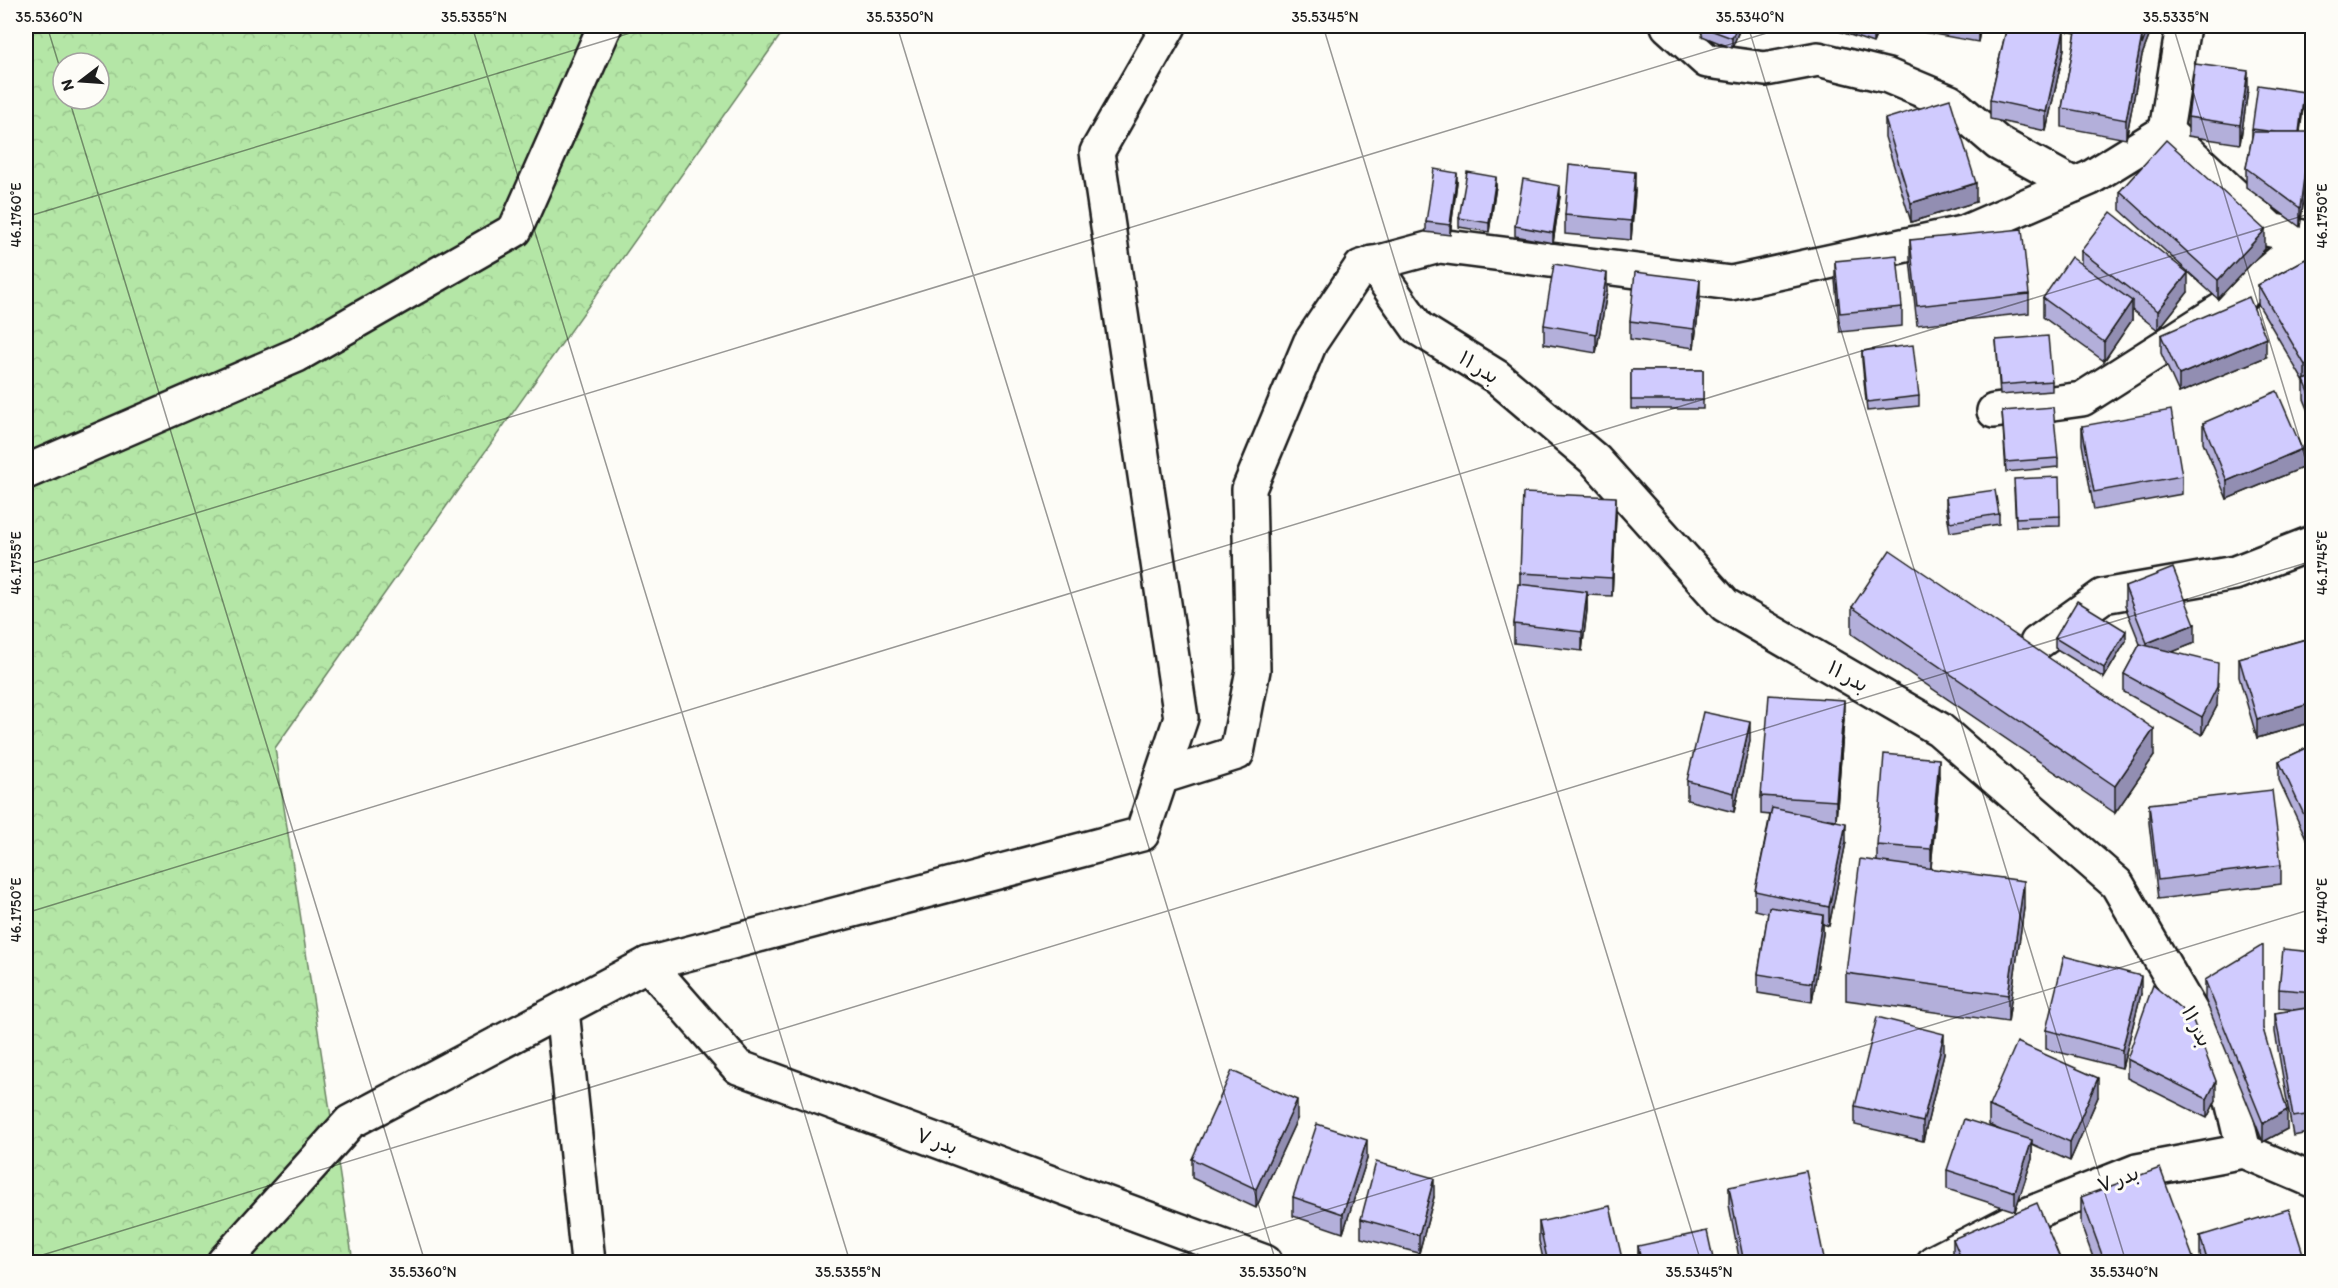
<svg xmlns="http://www.w3.org/2000/svg" width="2338" height="1288" viewBox="0 0 2338 1288" font-family="Itim,'Playpen Sans Arabic',sans-serif">
	<style>
		.forest { fill: url(#forest-crowns); stroke: #688161; stroke-width: 1.5; fill-rule: evenodd }
		.lines { fill: none; stroke-linecap: round; stroke-linejoin: round }
		.minor-casing { stroke: #1c1c1c; stroke-width: 38 }
		.minor { stroke: #fdfcf7; stroke-width: 33 }
		.wall { fill: #b3afda; stroke: #1c1c1c; stroke-width: 1.5 }
		.shaded-wall { fill: #928eb2; stroke: #1c1c1c; stroke-width: 1.5 }
		.building { fill: #d0cbfe; stroke: #1c1c1c; stroke-width: 1.5 }
		.ticks { fill: none; stroke: #1c1c1c; stroke-width: 1.5; stroke-opacity: 0.45 }
		.labels { text-anchor: middle; dominant-baseline: central; stroke-width: 6; stroke-linejoin: round; paint-order: stroke }
		.street-label { font-size: 20px; fill: #1c1c1c; stroke: #fdfcf7 }
		.neatline { fill: none; stroke: #1c1c1c; stroke-width: 2 }
		.ticks-label { font-size: 15px; text-anchor: middle; fill: #1c1c1c }
	</style>
	<defs>
		<pattern id="forest-crowns" width="20" height="18" patternUnits="userSpaceOnUse" patternTransform="scale(1.5)"><rect width="20" height="18" fill="#b4e6a6"/><path d="M2 6a3 3 0 1 1 6 0M12 15a3 3 0 1 1 6 0" fill="none" stroke="#9ac58e"/></pattern>
	</defs>
	<rect width="100%" height="100%" fill="#fdfcf7"/>
	<filter id="ink" filterUnits="userSpaceOnUse"><feTurbulence type="fractalNoise" baseFrequency=".0167" numOctaves="2"/><feDisplacementMap in="SourceGraphic" scale="12" xChannelSelector="R" yChannelSelector="G"/><feConvolveMatrix kernelMatrix="1 2 1 2 8 2 1 2 1" color-interpolation-filters="sRGB"/></filter>
	<g filter="url(#ink)">
		<path class="forest" d="M26,26H787L275,748L353,1262H26ZM63,63H99V99H63Z"/>
		<g class="lines">
			<g class="minor-casing">
				<g id="minor">
					<path d="M1668,26L1707,61L1765,69L1818,59L1888,76L1950,102L1998,143L2074,185"/>
					<path d="M2166,131L2271,230L2312,239"/>
					<path d="M1372,263L1418,328L1497,377L1595,460L1725,605L1939,729L2117,884L2197,1022L2232,1101L2244,1151"/>
					<path d="M1994,411L2082,399L2228,306L2308,238"/>
					<path d="M26,472L297,355L515,230L605,26"/>
					<path d="M2037,643L2103,596L2235,573L2312,543"/>
					<path d="M1161,777L1237,753L1253,670L1249,489L1310,343L1361,267L1439,246L1731,283L1966,232L2090,178L2166,131L2183,26"/>
					<path d="M648,964L738,1067L1265,1262"/>
					<path d="M562,1010L588,1262"/>
					<path d="M224,1262L350,1122L648,964L1142,834L1181,718L1097,152L1169,26"/>
					<path d="M1934,1262L2019,1218L2137,1171L2244,1151L2312,1180"/>
				</g>
			</g>
			<use href="#minor" class="minor"/>
		</g>
		<g class="wall">
			<path d="M1741,26L1732,48L1702,36V27Z"/>
			<path d="M1824,26H1880L1873,43Z"/>
			<path d="M1895,26H1981L1978,42L1895,27Z"/>
			<path d="M2007,26H2153L2142,55L2126,139L2062,127V108L2076,33L2064,31V49L2046,131L1990,119V100Z"/>
			<path d="M2248,90L2240,144L2188,136V117Z"/>
			<path d="M2304,101L2300,132L2310,151L2300,227L2246,187V168L2252,138V129Z"/>
			<path d="M1885,119L1976,202L1911,222L1885,137Z"/>
			<path d="M1457,182L1450,235L1426,232V222Z"/>
			<path d="M1496,186L1489,232L1459,227V218Z"/>
			<path d="M1635,191L1631,240L1565,234V215Z"/>
			<path d="M2120,191L2265,249L2218,299L2120,210Z"/>
			<path d="M1560,196L1553,243L1515,236V226Z"/>
			<path d="M1910,240L2029,294V313L1917,325L1910,259Z"/>
			<path d="M2081,251L2188,292L2158,330L2132,310V320L2104,361L2043,317V298L2081,264Z"/>
			<path d="M2313,255V421L2304,399V382L2258,304V285Z"/>
			<path d="M1835,261L1902,307V326L1840,332L1835,280Z"/>
			<path d="M1607,292L1596,353L1544,344V325Z"/>
			<path d="M1700,298L1694,348L1630,339V321Z"/>
			<path d="M2161,335L2266,357L2179,393L2161,353Z"/>
			<path d="M1996,340L2052,381V391L2000,395Z"/>
			<path d="M1862,351L1919,396V406L1867,411L1862,360Z"/>
			<rect x="1631" y="370" width="72" height="39"/>
			<path d="M2002,411L2058,458V467L2006,472Z"/>
			<path d="M2203,423L2302,468L2227,499L2203,442Z"/>
			<path d="M2082,426L2182,476V494L2094,510L2082,444Z"/>
			<path d="M2014,489L2060,516V526L2016,527Z"/>
			<path d="M1946,497L1999,514V524L1950,532L1946,507Z"/>
			<path d="M1616,515L1612,596L1587,595V610L1582,651L1514,643V624L1520,584V573Z"/>
			<path d="M2125,587L2195,643L2172,652L2217,706L2202,735L2124,692V674L2140,644L2125,606Z"/>
			<path d="M1852,607L2154,756L2115,813L1852,634Z"/>
			<path d="M2313,637V722L2257,738L2239,677V658Z"/>
			<path d="M2055,638L2126,641L2104,678L2055,648Z"/>
			<path d="M1844,719L1836,820L1828,819L1846,842L1829,926L1823,924V934L1812,1002L1758,993V974L1768,913L1755,910V891L1770,815L1761,814V796Z"/>
			<path d="M1750,741L1734,812L1687,800V781Z"/>
			<path d="M2313,745V835L2306,838L2279,780V761Z"/>
			<path d="M1939,777L1931,868L2024,908L2008,1022L1846,1000V973L1877,861V845Z"/>
			<path d="M2149,804L2281,865V884L2158,899L2149,823Z"/>
			<path d="M2313,952V1132L2293,1136L2275,1032V1013L2297,1010L2279,1008V989Z"/>
			<path d="M2205,980L2263,1029L2287,1129L2263,1142L2205,999Z"/>
			<path d="M2141,994L2122,1068L2046,1049V1030Z"/>
			<path d="M1944,1053L1923,1141L1855,1125V1106Z"/>
			<path d="M2127,1059L2216,1100L2207,1118L2127,1078Z"/>
			<path d="M2098,1097L2070,1161L2032,1144V1159L2015,1211L1947,1189V1170L2000,1130L1989,1125V1106Z"/>
			<path d="M1297,1119L1256,1208L1192,1178V1159Z"/>
			<path d="M1367,1159L1343,1233L1293,1216V1197Z"/>
			<path d="M1729,1187L1824,1258V1263H1740L1729,1205Z"/>
			<path d="M1434,1197L1419,1253L1361,1238V1219Z"/>
			<path d="M2081,1197L2195,1263H2095L2081,1224Z"/>
			<path d="M1539,1222L1623,1263H1544L1539,1241Z"/>
			<path d="M2200,1236L2306,1263H2202L2200,1255Z"/>
			<path d="M1953,1239L2062,1263H1955L1953,1258Z"/>
			<path d="M1638,1246L1714,1263H1638Z"/>
		</g>
		<g class="shaded-wall">
			<path d="M1737,26H1741L1732,48V38Z"/>
			<path d="M1873,26H1880L1873,43Z"/>
			<path d="M1978,26H1981L1978,42Z"/>
			<path d="M2149,26H2153L2142,55L2126,139V120L2142,36Z"/>
			<path d="M2064,30V49L2046,131V112Z"/>
			<path d="M2248,71V90L2240,144V125Z"/>
			<path d="M2304,92V101L2298,145V135Z"/>
			<path d="M2310,132V151L2300,227V208Z"/>
			<path d="M1635,172V191L1631,240V221Z"/>
			<path d="M1457,173V182L1450,235V225Z"/>
			<path d="M1496,177V186L1489,232V223Z"/>
			<path d="M1976,183V202L1911,222V203Z"/>
			<path d="M1560,186V196L1553,243V233Z"/>
			<path d="M2265,230V249L2218,299V280Z"/>
			<path d="M1607,273V292L1596,353V334Z"/>
			<path d="M2188,273V292L2158,330V311Z"/>
			<path d="M1700,280V298L1694,348V329Z"/>
			<path d="M2132,301V320L2104,361V342Z"/>
			<path d="M2266,338V357L2179,393V375Z"/>
			<path d="M2313,361V380L2305,384V365Z"/>
			<path d="M2302,449V468L2227,499V481Z"/>
			<path d="M1616,497V515L1612,596V578Z"/>
			<path d="M1587,592V610L1582,651V632Z"/>
			<path d="M2195,624V643L2147,662V643Z"/>
			<path d="M2126,631V641L2104,678V668Z"/>
			<path d="M2218,682L2217,706L2202,735V717Z"/>
			<path d="M1844,700V719L1836,820V801Z"/>
			<path d="M2313,703V722L2257,738V719Z"/>
			<path d="M1750,722V741L1734,812V793Z"/>
			<path d="M2154,729V756L2115,813V786Z"/>
			<path d="M1939,759V777L1931,868V849Z"/>
			<path d="M2313,816V835L2306,838V819Z"/>
			<path d="M1846,823V842L1829,926V907Z"/>
			<path d="M2024,881V908L2008,1022V995Z"/>
			<path d="M1823,915V934L1812,1002V983Z"/>
			<path d="M2141,976V994L2122,1068V1050Z"/>
			<path d="M1944,1034V1053L1923,1141V1122Z"/>
			<path d="M2098,1078V1097L2070,1161V1142Z"/>
			<path d="M2216,1081V1100L2207,1118V1099Z"/>
			<path d="M1297,1100V1119L1256,1208V1189Z"/>
			<path d="M2287,1110V1129L2263,1142V1123Z"/>
			<path d="M1367,1140V1159L1343,1233V1214Z"/>
			<path d="M2032,1140V1159L2015,1211V1192Z"/>
			<path d="M1434,1178V1197L1419,1253V1235Z"/>
		</g>
		<g class="building">
			<path d="M1703,26H1737L1732,38L1702,27Z"/>
			<path d="M2007,26H2044L2064,30L2046,112L1990,100Z"/>
			<path d="M2077,26H2084L2142,36L2126,120L2062,108Z"/>
			<path d="M2091,26H2149L2142,45V36L2097,28Z"/>
			<path d="M2195,64L2248,71L2240,125L2188,117Z"/>
			<path d="M2258,85L2304,92L2299,132H2276L2252,129Z"/>
			<path d="M1950,99L1976,183L1911,203L1885,119Z"/>
			<path d="M2253,132H2310L2300,208L2246,168Z"/>
			<path d="M2166,140L2265,230L2218,280L2120,191Z"/>
			<path d="M1569,165L1635,172L1631,221L1565,215Z"/>
			<path d="M1434,169L1457,173L1450,225L1426,222Z"/>
			<path d="M1467,172L1496,177L1489,223L1459,218Z"/>
			<path d="M1523,179L1560,186L1553,233L1515,226Z"/>
			<path d="M2111,212L2188,273L2158,311L2081,251Z"/>
			<path d="M2022,229L2029,294L1917,306L1910,240Z"/>
			<path d="M1897,255L1902,307L1840,313L1835,261Z"/>
			<path d="M2313,255V361L2305,365L2258,285Z"/>
			<path d="M2071,257L2132,301L2104,342L2043,298Z"/>
			<path d="M1554,264L1607,273L1596,334L1544,325Z"/>
			<path d="M1635,272L1700,280L1694,329L1630,321Z"/>
			<path d="M2249,297L2266,338L2179,375L2161,335Z"/>
			<path d="M2048,336L2052,381L2000,385L1996,340Z"/>
			<path d="M1913,345L1919,396L1867,402L1862,351Z"/>
			<rect x="1631" y="370" width="72" height="30"/>
			<path d="M2313,377V402L2304,380Z"/>
			<path d="M2277,391L2302,449L2227,481L2203,423Z"/>
			<path d="M2053,407L2058,458L2006,462L2002,411Z"/>
			<path d="M2171,410L2182,476L2094,492L2082,426Z"/>
			<path d="M2059,477L2060,516L2016,518L2014,479Z"/>
			<path d="M1995,490L1999,514L1950,522L1946,497Z"/>
			<path d="M1523,493L1616,497L1612,578L1520,573Z"/>
			<path d="M1890,550L2154,729L2115,786L1852,607Z"/>
			<path d="M2173,568L2195,624L2147,643L2125,587Z"/>
			<path d="M1518,584L1587,592L1582,632L1514,624Z"/>
			<path d="M2077,601L2126,631L2104,668L2055,638Z"/>
			<path d="M2313,637V703L2257,719L2239,658Z"/>
			<path d="M2140,644L2218,663L2217,687L2202,717L2124,674Z"/>
			<path d="M1769,695L1844,700L1836,801L1761,796Z"/>
			<path d="M1703,712L1750,722L1734,793L1687,781Z"/>
			<path d="M2313,745V816L2306,819L2279,761Z"/>
			<path d="M1884,754L1939,759L1931,849L1877,845Z"/>
			<path d="M2272,790L2281,865L2158,880L2149,804Z"/>
			<path d="M1772,808L1846,823L1829,907L1755,891Z"/>
			<path d="M1860,859L2024,881L2008,995L1846,973Z"/>
			<path d="M1769,907L1823,915L1812,983L1758,974Z"/>
			<path d="M2263,945V1029L2287,1110L2263,1123L2205,980Z"/>
			<path d="M2283,949L2313,952V992L2279,989Z"/>
			<path d="M2064,956L2141,976L2122,1050L2046,1030Z"/>
			<path d="M2153,985L2192,1018L2216,1081L2207,1099L2127,1059Z"/>
			<path d="M2313,1007V1114L2293,1117L2275,1013Z"/>
			<path d="M1877,1017L1944,1034L1923,1122L1855,1106Z"/>
			<path d="M2017,1042L2098,1078L2070,1142L1989,1106Z"/>
			<path d="M1232,1071L1297,1100L1256,1189L1192,1159Z"/>
			<path d="M1964,1119L2032,1140L2015,1192L1947,1170Z"/>
			<path d="M1317,1124L1367,1140L1343,1214L1293,1197Z"/>
			<path d="M1376,1162L1434,1178L1419,1235L1361,1219Z"/>
			<path d="M2160,1168L2195,1263H2105L2081,1197Z"/>
			<path d="M1806,1171L1824,1258L1803,1263H1744L1729,1187Z"/>
			<path d="M2037,1203L2062,1263H1963L1953,1239Z"/>
			<path d="M1610,1206L1623,1263H1548L1539,1222Z"/>
			<path d="M2289,1209L2306,1263H2208L2200,1236Z"/>
			<path d="M1707,1231L1714,1263H1642L1638,1246Z"/>
		</g>
	</g>
	<path class="ticks" d="M47,26L63,78M472,26L850,1262M897,26L1276,1262M1323,26L1701,1262M1748,26L2126,1262M2173,26L2312,480M69,99L425,1262M26,217L653,26M26,565L1790,26M26,913L2312,213M26,1260L2312,561M1155,1262L2312,909M2292,1262L2312,1256"/>
	<g class="labels">
		<g class="street-label">
			<text transform="translate(1479 367) rotate(33)">بدر ۱۱</text>
			<text transform="translate(1848 676) rotate(30)">بدر ۱۱</text>
			<text transform="translate(2197 1026) rotate(64)">بدر ۱۱</text>
			<text transform="translate(937 1141) rotate(20)">بدر ۷</text>
			<text transform="translate(2118 1179) rotate(-20)">بدر ۷</text>
		</g>
	</g>
	<rect width="2338" height="1288" fill="none" stroke="#fdfcf7" stroke-width="66"/>
	<g transform="translate(81 81) rotate(253)"><circle r="28" fill="#fdfcf7" stroke="#a3a29f" stroke-width="1.5"/>
	<path d="M0-4.5L10 22L0 15L-10 22Z" fill="#1c1c1c"/>
	<text y="-9" font-size="16" font-weight="bold" text-anchor="middle" fill="#1c1c1c">N</text>
	</g>
	<rect x="33" y="33" width="2272" height="1222" class="neatline"/>
	<g class="ticks-label">
		<text x="49" y="22">35.5360°N</text>
		<text x="474" y="22">35.5355°N</text>
		<text x="900" y="22">35.5350°N</text>
		<text x="1325" y="22">35.5345°N</text>
		<text x="1750" y="22">35.5340°N</text>
		<text x="2176" y="22">35.5335°N</text>
		<text transform="translate(16 215) rotate(-90)" y="5">46.1760°E</text>
		<text transform="translate(2322 216) rotate(-90)" y="5">46.1750°E</text>
		<text transform="translate(16 563) rotate(-90)" y="5">46.1755°E</text>
		<text transform="translate(2322 563) rotate(-90)" y="5">46.1745°E</text>
		<text transform="translate(16 910) rotate(-90)" y="5">46.1750°E</text>
		<text transform="translate(2322 911) rotate(-90)" y="5">46.1740°E</text>
		<text x="423" y="1277">35.5360°N</text>
		<text x="848" y="1277">35.5355°N</text>
		<text x="1273" y="1277">35.5350°N</text>
		<text x="1699" y="1277">35.5345°N</text>
		<text x="2124" y="1277">35.5340°N</text>
	</g>
</svg>
